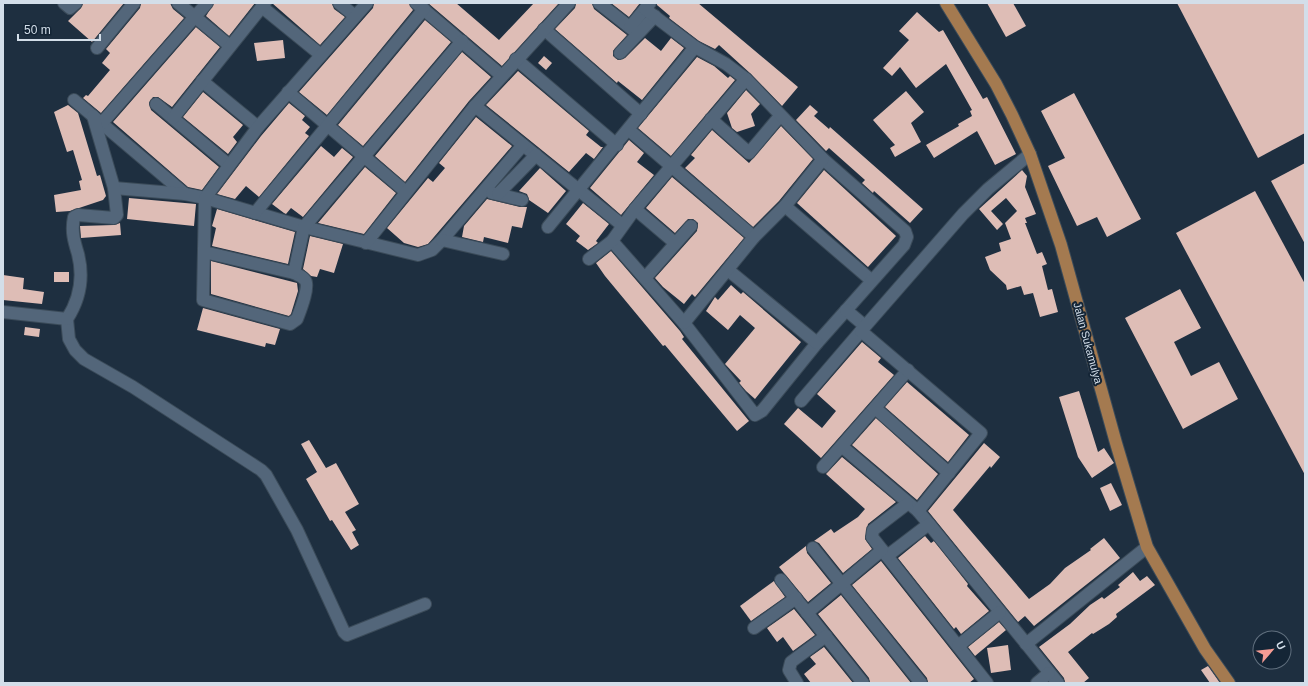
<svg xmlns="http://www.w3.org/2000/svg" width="1308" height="686" viewBox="0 0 1308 686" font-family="Arial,sans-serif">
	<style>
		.building { fill: #debdb6 }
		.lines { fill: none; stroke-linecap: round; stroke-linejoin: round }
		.minor-casing { stroke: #3b4b59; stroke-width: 14 }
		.major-casing { stroke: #3b4b59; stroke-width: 14 }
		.minor { stroke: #53667a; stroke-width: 12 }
		.major { stroke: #a47a50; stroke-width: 12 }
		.labels { text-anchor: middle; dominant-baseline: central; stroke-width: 4; stroke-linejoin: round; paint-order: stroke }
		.street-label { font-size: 11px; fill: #d3dee9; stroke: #142536 }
	</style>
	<rect width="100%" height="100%" fill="#1e2f40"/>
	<g class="building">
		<path d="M83,3H124L92,42L68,21L81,8Z"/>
		<path d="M141,3H170L173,9L184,18L101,113L83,98L86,95L88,96L110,70L102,63L110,53L106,49L140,8Z"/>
		<path d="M214,3H255L229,36L206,16Z"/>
		<path d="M272,3H332L334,9L345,17L320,45Z"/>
		<path d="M374,3H409L413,10L327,115L299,92L373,8Z"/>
		<path d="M428,3H456L499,40L534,3H559L502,66Z"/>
		<path d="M576,3H592L594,9L627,35L613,51V56L618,60L625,58L645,38L661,51L671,38L684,48L642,100L618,81L617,83L555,29L575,8Z"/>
		<path d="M611,3H640L629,17Z"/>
		<path d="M657,3H698L798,87L782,106L751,74L719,45L715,49L699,41L669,18L670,16L657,5Z"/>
		<path d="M987,3H1013L1026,26L1006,37Z"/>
		<path d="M1177,3H1305V133L1258,158Z"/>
		<path d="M917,12L939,32L943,30L983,99L987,97L1016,154L995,165L977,131L934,158L926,145L959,126L958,124L972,116L970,111L972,110L946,64L916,88L900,67L892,76L883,68L909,40L899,31Z"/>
		<path d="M425,20L451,42L363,146L338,125Z"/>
		<path d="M196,27L220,47L172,107L158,97H153L149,103L151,110L219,167L202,190L188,187L113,122Z"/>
		<path d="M283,40L285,58L257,61L254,43Z"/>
		<path d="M462,52L491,77L469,101L405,182L375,156Z"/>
		<path d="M544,56L552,63L546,70L538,63Z"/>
		<path d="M697,57L714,66L728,78L730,76L735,80L671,156L638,128Z"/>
		<path d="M518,71L589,131L586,135L601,147H603L594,159L586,153L569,172L486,105Z"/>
		<path d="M746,90L760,104L751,114L755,126L737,132L732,128L727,113Z"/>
		<path d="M906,91L924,112L911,123L921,142L895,157L890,148L895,145L873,120Z"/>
		<path d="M203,92L243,125L233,137L237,142L228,154L183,117Z"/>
		<path d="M1074,93L1141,219L1107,237L1097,217L1077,226L1048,166L1065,158L1041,111Z"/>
		<path d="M289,103L305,116L302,120L310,127L305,133L309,136L259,197L246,186L235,199L217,194L261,136Z"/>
		<path d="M68,105L78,113L97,176L100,175L106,196L103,200L70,211L56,212L54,195L81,190L79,181L82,180L73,150L67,152L54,112Z"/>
		<path d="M810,105L818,112L814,116L829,129L830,127L923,209L910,223L874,191L873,193L862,183L865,180L829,148L826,151L796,120Z"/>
		<path d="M476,117L512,146L428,244L418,247L404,243L387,228L428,178L433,182L445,168L439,163Z"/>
		<path d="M781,126L813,159L779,201L753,227L685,168L695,158L691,155L712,130L749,163Z"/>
		<path d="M629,140L644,153L637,162L654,175L621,215L590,188Z"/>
		<path d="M321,146L334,157L342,148L353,157L303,217L291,208L286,214L284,213L272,204Z"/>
		<path d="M1305,163V244L1271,181Z"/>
		<path d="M365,167L396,193L364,234L318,223Z"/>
		<path d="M540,168L566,191L548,213L529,200L527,194L519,191Z"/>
		<path d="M824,170L896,236L868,267L797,203Z"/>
		<path d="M1022,170L1027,176L1025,187L1036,214L1025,218L1027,223H1025L1037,254L1042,252L1047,264L1042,266L1048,290L1052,289L1058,312L1040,317L1033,293L1024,295L1021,286L1007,290L1006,285L990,270L985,257L1001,251L999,243L1011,239L1005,223L1017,211L1006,198L991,211L1003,224L997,230L979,209Z"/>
		<path d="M672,177L744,238L695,297L692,294L684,304L663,287L655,278L697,231L698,223L693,219H688L675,233L646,208Z"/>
		<path d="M1255,191L1305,284V475L1176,233Z"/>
		<path d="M129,198L196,204L194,226L127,219Z"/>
		<path d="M487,199L520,207H527L522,228L512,226L508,243L484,237L483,242L462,237L464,226Z"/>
		<path d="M583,203L609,224L596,241L598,243L588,250L576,241L580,236L566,224Z"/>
		<path d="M217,209L295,232L288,264L212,246L216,228L212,226Z"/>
		<path d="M120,223L121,235L81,238L80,226L114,225Z"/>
		<path d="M310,236L343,244L334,273L320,269L317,277L311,276L303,269Z"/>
		<path d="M611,251L680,331L684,337L682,339L749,421L737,431L665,345L663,346L605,276L596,263Z"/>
		<path d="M211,261L297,283L298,291L291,314L289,316L211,294Z"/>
		<rect x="54" y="272" width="15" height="10"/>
		<path d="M3,275L24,278L23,289L44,292L42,304L3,300Z"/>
		<path d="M731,285L741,294L743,292L801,342L755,399L746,391L739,383L741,381L725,364L755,328L740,315L728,330L706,311L715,297L718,300Z"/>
		<path d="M1180,289L1201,328L1174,342L1191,376L1219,362L1238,399L1183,429L1125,318Z"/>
		<path d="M203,308L280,329L275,345L266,343L265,347L197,330Z"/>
		<path d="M25,327L40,329L39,337L24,335Z"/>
		<path d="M862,342L881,358L878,362L894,375L821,458L784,424L798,408L822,428L836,411L817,394Z"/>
		<path d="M907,382L969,435L948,462L885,407Z"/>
		<path d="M1079,391L1098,452L1104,448L1114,463L1092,478L1078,457L1059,397Z"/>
		<path d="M876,418L938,474L917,500L852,445Z"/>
		<path d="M309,440L326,468L336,463L359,504L345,512L356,530L352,532L359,545L351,550L332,520L330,521L306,479L317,472L301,444Z"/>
		<path d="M984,443L1000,457L991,468L990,466L953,510L1029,599L1050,584L1065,568L1091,550L1090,549L1104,538L1120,558L1034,626L1025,616L1018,622L928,511Z"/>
		<path d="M842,457L896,502L868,524L865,539L872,549L843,573L819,543L814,541L831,529L834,533L858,517L865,509L826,474Z"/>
		<path d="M1111,483L1122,505L1110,511L1100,488Z"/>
		<path d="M925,536L931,543L934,541L968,584L967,586L989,611L961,634L956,627L954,629L898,558Z"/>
		<path d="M806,546L807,553L831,583L808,602L779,567Z"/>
		<path d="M881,561L974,679L969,683H928L927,678L852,585Z"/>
		<path d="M1133,572L1140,581L1147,576L1155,585L1116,614L1117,617L1109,624L1093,634L1092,633L1068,652L1089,678L1083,683H1065L1064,678L1039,647L1070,624L1090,605L1102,597L1104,599L1120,587L1118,585Z"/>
		<path d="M774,581L785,597L751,621L740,606Z"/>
		<path d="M841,595L911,683H870L869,678L818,614Z"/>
		<path d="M794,609L815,635L793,651L783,637L777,642L767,628Z"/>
		<path d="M999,622L1006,630L975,656L968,647Z"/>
		<path d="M1008,645L1011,670L991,673L987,648Z"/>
		<path d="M824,647L853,683H811L804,674L816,664L810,657Z"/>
		<path d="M1208,666L1220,683H1210L1201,670Z"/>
	</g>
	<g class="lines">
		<g class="minor-casing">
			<g id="minor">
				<path d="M64,3L70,8L76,3"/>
				<path d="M178,3L230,46"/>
				<path d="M339,3L355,16"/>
				<path d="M416,3L502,76"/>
				<path d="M599,3L637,33"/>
				<path d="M262,7L321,55"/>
				<path d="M630,27L650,3"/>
				<path d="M544,29L641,114"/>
				<path d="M97,48L134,3"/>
				<path d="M620,53L655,16"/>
				<path d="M516,59L617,145"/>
				<path d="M202,81L258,127"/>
				<path d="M288,92L406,192"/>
				<path d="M74,100L185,194"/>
				<path d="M156,104L229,165"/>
				<path d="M475,106L622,225"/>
				<path d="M173,118L265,3"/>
				<path d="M711,119L749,153L780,116"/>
				<path d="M101,124L207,3"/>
				<path d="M629,130L754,237"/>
				<path d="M114,188L185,194L205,198L304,227L418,255L432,250L442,240L523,145"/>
				<path d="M492,193L522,200"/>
				<path d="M498,194L536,155"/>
				<path d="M785,206L871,280"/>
				<path d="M635,209L675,243"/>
				<path d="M255,213L424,9"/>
				<path d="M548,227L695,47"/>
				<path d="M442,240L503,254"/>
				<path d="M612,241L684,323L755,415L762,411L817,343L904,245L907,237L905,231L823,159L746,79L726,64L695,47L645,9"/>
				<path d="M366,243L475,106L569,3"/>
				<path d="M204,252L294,273C298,275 302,276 305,280C310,286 300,311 297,319L290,324L203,300L205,198L258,127L367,3"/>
				<path d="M589,259L612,241L635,209L746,79"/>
				<path d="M728,270L817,343"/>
				<path d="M294,273L304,227L462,41"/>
				<path d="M645,278L691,226"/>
				<path d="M846,310L865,326"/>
				<path d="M3,312L67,319L69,339L75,350L84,359L133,387L261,470L266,475L297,530L344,632L347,635L425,604"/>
				<path d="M67,319C80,299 84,278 78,254C74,241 71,231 74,217L78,215L114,218L117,215L114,188L93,116"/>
				<path d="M684,323L754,237L785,206L823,159"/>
				<path d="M801,401L861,331"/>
				<path d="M875,408L949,473"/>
				<path d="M846,450L918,511L929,524L1058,683"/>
				<path d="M823,467L908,370"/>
				<path d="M907,504L873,530L872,537L987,683"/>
				<path d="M918,511L981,433L861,331L963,214L988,189L1030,154"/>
				<path d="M813,548L921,683"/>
				<path d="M887,556L929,524"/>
				<path d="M781,580L863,683"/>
				<path d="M807,613L882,550"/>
				<path d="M754,628L796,598"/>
				<path d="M1026,644L1147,547"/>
				<path d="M958,646L1000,612"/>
				<path d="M797,683L789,670L791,662L826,636"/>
				<path d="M1037,683L1049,673"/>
			</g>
		</g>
		<g class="major-casing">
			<path id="major" d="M946,3L996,84L1012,115L1030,154L1061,245L1116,443L1147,547L1205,649L1229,683"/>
		</g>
		<use href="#minor" class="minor"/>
		<use href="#major" class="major"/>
	</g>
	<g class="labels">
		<g class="street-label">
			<text transform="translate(1088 343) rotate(75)">Jalan Sukamulya</text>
		</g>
	</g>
	<rect width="1308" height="686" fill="none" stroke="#d3dee9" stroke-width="8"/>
	<g transform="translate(1272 650) rotate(62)"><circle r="19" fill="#142536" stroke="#606f7e"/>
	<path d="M0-3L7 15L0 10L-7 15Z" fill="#f59c94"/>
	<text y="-6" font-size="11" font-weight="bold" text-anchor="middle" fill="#d3dee9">U</text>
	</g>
	<path d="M18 34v6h82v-6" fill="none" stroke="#d3dee9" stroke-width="2"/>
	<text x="24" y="34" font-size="12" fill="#d3dee9" stroke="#142536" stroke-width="3" paint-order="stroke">50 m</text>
</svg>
